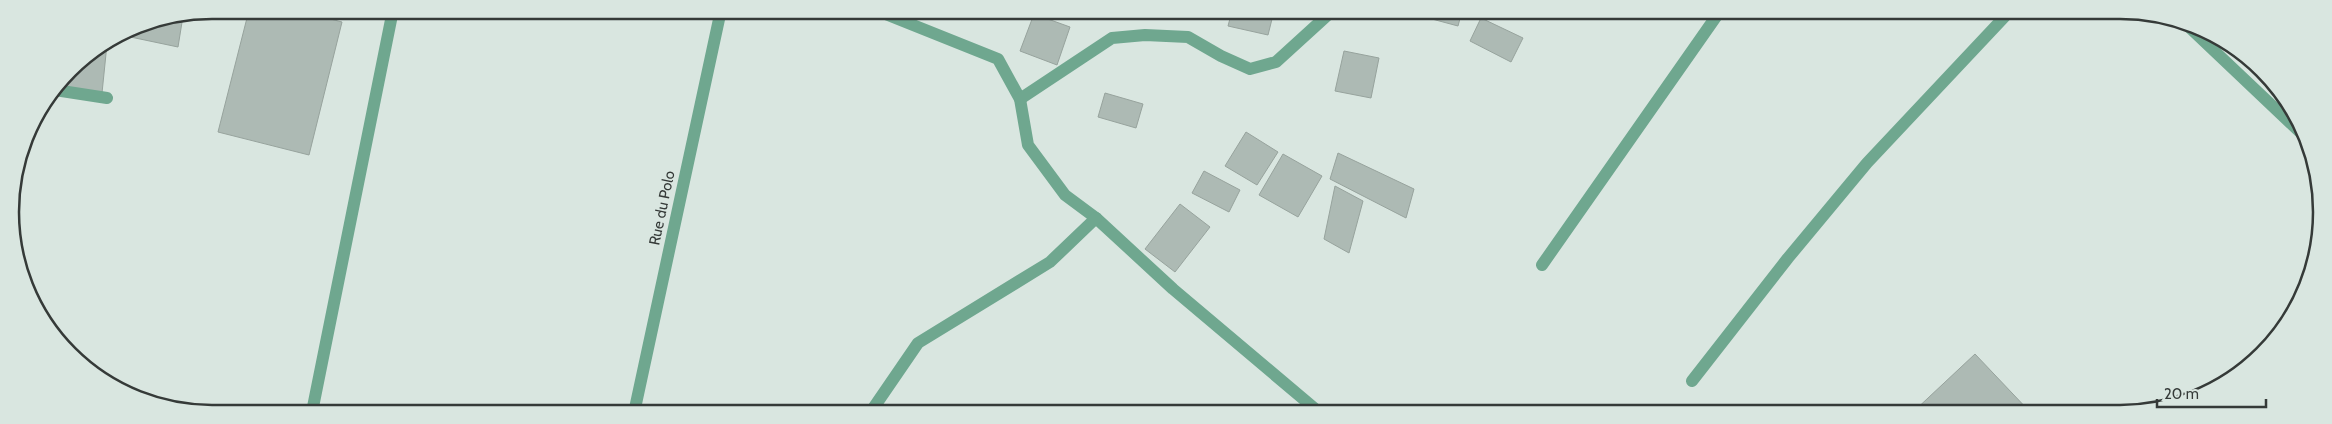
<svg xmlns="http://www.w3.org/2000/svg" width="2332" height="424" viewBox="0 0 2332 424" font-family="Cabin,sans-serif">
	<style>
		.building { fill: #adbab4; stroke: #97a39d }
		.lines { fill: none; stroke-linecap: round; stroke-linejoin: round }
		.lane { stroke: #6fa78f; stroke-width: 12 }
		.street { stroke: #6fa78f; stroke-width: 12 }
		.labels { text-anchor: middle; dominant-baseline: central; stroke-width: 4; stroke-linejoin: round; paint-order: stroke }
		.street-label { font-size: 15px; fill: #353a38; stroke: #d9e6e0 }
		.rim { fill: none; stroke: #353a38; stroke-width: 2.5 }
	</style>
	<rect width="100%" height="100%" fill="#d9e6e0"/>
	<g class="building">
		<path d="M249,10H296L342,22L309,155L218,132Z"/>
		<path d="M1232,11H1274L1268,35L1228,26Z"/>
		<path d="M1418,11H1462L1458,26L1417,15Z"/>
		<path d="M1034,14L1070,27L1057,65L1020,51Z"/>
		<path d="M183,16L178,47L121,35L135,25Z"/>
		<path d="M1481,18L1523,38L1511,62L1470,41Z"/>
		<path d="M107,44L102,93L56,90L69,69Z"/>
		<path d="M1344,51L1379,58L1371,98L1335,91Z"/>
		<path d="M1105,93L1143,104L1136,128L1098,117Z"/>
		<path d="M1246,132L1278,152L1257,185L1225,166Z"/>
		<path d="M1338,153L1414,189L1406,218L1330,179Z"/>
		<path d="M1283,154L1322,176L1298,217L1259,195Z"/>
		<path d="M1204,171L1240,190L1229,212L1192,193Z"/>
		<path d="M1335,186L1363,201L1349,253L1324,239Z"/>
		<path d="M1180,204L1210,227L1175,272L1145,249Z"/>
		<path d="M1975,354L2031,413H1912Z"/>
	</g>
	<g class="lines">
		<g class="lane">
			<path d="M2188,26L2302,134"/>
			<path d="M55,90L107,98"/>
			<path d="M1542,265L1720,11"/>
			<path d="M1692,381L1788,258L1867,163L2009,12"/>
			<path d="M312,412L393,10"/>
		</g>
		<g class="street">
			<path d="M878,11L998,59L1020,99L1028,145L1065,195L1096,218L1173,289L1320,413"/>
			<path d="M1020,99L1112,38L1145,35L1188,37L1221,56L1250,69L1276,62L1332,11"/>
			<path d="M634,413L721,10"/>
			<path d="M870,413L918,343L1050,262L1096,218"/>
		</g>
	</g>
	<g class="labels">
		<g class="street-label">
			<text transform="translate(662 208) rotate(-78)">Rue du Polo</text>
		</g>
	</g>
	<path d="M0 0H2332V424H0ZM212 19H2120A193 193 0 0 1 2313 212V212A193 193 0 0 1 2120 405H212A193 193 0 0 1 19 212V212A193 193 0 0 1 212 19Z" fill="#d9e6e0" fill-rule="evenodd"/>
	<path class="rim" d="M212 19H2120A193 193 0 0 1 2313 212V212A193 193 0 0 1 2120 405H212A193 193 0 0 1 19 212V212A193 193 0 0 1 212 19Z"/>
	<path d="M2157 399v8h109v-8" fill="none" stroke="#353a38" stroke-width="2.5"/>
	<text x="2164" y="399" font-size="15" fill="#353a38" stroke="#d9e6e0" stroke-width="4" paint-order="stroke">20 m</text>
</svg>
